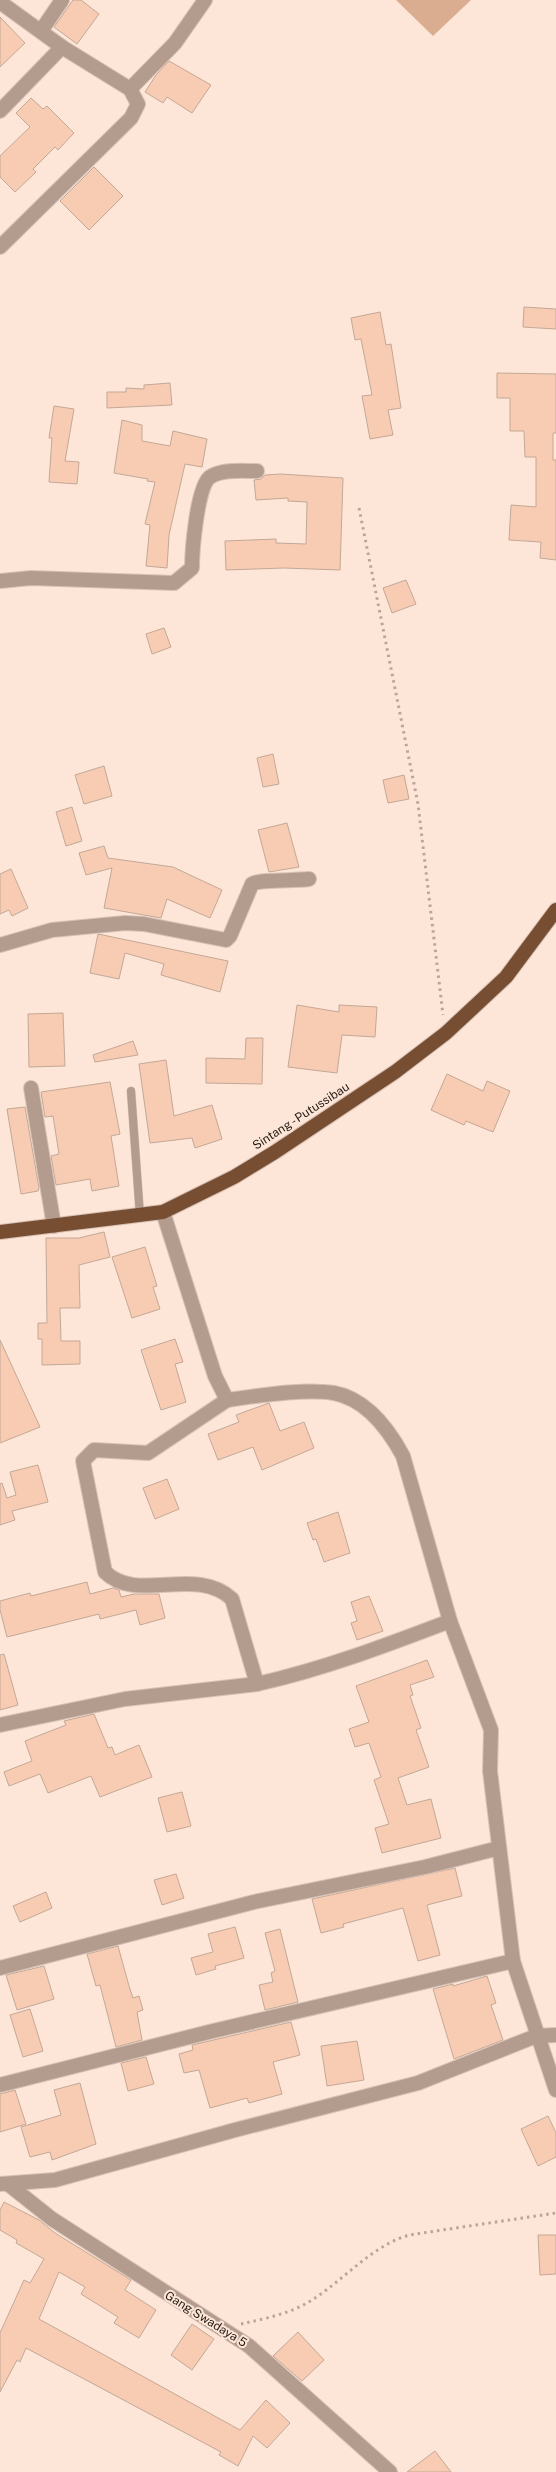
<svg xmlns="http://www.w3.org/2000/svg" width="556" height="2472" viewBox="0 0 556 2472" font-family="'Public Sans',sans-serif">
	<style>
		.green { fill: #daad91 }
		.building { fill: #f8ccb2; stroke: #c3a897 }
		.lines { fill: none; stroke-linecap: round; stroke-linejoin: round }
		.service-casing { stroke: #d6c1b5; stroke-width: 9 }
		.minor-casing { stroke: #d6c1b5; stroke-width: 16 }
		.trunk-casing { stroke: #d6c1b5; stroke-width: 16 }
		.path { stroke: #b9a69b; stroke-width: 3; stroke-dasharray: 2.5 4; stroke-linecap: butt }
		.service { stroke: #b39c8e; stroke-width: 8 }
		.minor { stroke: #b39c8e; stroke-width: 14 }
		.trunk { stroke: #784e32; stroke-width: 14 }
		.labels { text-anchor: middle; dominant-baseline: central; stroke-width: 4; stroke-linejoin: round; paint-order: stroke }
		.street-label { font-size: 12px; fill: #241a14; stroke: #fde6d8 }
	</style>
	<rect width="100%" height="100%" fill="#fde6d8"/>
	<path class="green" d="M396,0H471L433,36Z"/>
	<g class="building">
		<path d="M73,0H81L99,14L77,44L54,27Z"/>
		<path d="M0,17L25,43L0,67Z"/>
		<path d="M169,61L211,85L192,113L167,97L163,103L145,92L156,75Z"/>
		<path d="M31,98L43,109L47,106L74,133L58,150L55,147L33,169L36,172L15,192L0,177V156L30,127L16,113Z"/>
		<path d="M94,167L123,196L89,230L60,201Z"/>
		<path d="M524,307L556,309V329L523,327Z"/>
		<path d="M380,312L386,345L391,344L401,408L388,410L393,435L370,439L362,396L372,395L361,339L355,340L351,318Z"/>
		<path d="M497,373L556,374V433H553V460H556V560L540,558L541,542L509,540L511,505L536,507V457H525L524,431H510V398H497Z"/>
		<path d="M170,383L172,405L107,408V392H126V388L144,389V385Z"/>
		<path d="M54,406L74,409L65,461L79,462L77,484L49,482L52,438H49Z"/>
		<path d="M122,420L142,425V441L170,446L173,431L207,439L202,467L185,464L169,535L167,568L146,566L150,525L145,524L155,482L147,481L148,479L114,473Z"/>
		<path d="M281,474L343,478L340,570L284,568L226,570L225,541L276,539V543L306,544L307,502L288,501V498L256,500L254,480L261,479L265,475Z"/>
		<path d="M406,580L416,604L392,613L383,588Z"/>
		<path d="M164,628L171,647L152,654L146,634Z"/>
		<path d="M273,754L279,784L263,787L257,758Z"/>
		<path d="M104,766L112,796L84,804L75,775Z"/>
		<path d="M404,775L409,799L388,803L383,780Z"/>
		<path d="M72,807L82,841L66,846L56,812Z"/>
		<path d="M287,823L299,867L269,872L258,830Z"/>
		<path d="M104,846L108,858L173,867L222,890L210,918L167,899L161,918L104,908L112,868L86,875L79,853Z"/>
		<path d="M11,869L28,908L12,916L9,910L0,914V874Z"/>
		<path d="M98,934L228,961L220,992L161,975L164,964L125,953L119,979L90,973Z"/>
		<path d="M297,1005L339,1012V1005L377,1007L375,1037L342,1035L337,1073L288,1067Z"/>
		<path d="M63,1013L65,1066L29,1067L28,1014Z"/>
		<path d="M246,1038H263L262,1084L206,1083V1058L245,1059Z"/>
		<path d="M133,1041L138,1055L95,1062L93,1055Z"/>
		<path d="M166,1060L174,1116L212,1105L222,1139L195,1148L192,1138L150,1143L139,1064Z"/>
		<path d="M447,1074L483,1091L487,1081L510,1091L493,1132L466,1121L464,1125L431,1110Z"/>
		<path d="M110,1082L120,1134L111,1136L119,1186L92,1191L90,1179L56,1185L51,1156L59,1154L53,1116L45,1117L41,1092Z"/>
		<path d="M25,1107L39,1188L38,1191L21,1194L7,1109Z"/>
		<path d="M104,1232L110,1257L79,1265L80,1308H60L61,1341H80V1364L42,1365V1339H38V1323H47L46,1238H79Z"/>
		<path d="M145,1247L157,1286L153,1287L160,1309L132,1318L112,1257Z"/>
		<path d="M175,1339L183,1362L175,1364L186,1402L161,1410L141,1350Z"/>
		<path d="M0,1340L40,1427L0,1443Z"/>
		<path d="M269,1403L280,1431L304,1422L314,1448L262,1470L253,1447L218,1460L208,1434L239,1422L236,1415Z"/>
		<path d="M38,1465L48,1502L12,1511L15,1520L0,1525V1484L2,1483L7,1498L16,1495L10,1472Z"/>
		<path d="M167,1479L179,1509L155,1519L143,1488Z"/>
		<path d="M338,1512L350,1553L324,1562L316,1539L313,1540L307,1523Z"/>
		<path d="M87,1582L90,1594L113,1588L119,1590L121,1597L134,1594H159L165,1618L140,1625L136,1610L100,1619L99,1614L7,1637L0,1610V1601L30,1593L31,1596Z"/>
		<path d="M369,1596L383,1631L357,1640L351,1623L357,1621L351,1602Z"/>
		<path d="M4,1654L18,1705L0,1710V1655Z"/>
		<path d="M427,1660L434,1677L410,1685L413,1695L410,1696L421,1728L416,1730L429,1767L398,1778L407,1805L431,1799L441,1838L382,1853L375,1828L389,1824L374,1780L381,1777L369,1743L355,1747L349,1729L369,1722L356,1686Z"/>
		<path d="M94,1714L108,1748L112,1747L115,1755L139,1745L152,1777L100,1797L91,1776L48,1793L40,1774L9,1786L4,1772L32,1761L25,1741L66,1725L64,1721Z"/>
		<path d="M182,1792L191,1826L167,1832L158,1798Z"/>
		<path d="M455,1868L462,1896L427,1905L440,1955L418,1961L403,1908L343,1924L344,1927L321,1933L312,1899Z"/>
		<path d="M176,1874L184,1898L162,1905L154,1880Z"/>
		<path d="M46,1892L52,1908L20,1922L13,1906Z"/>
		<path d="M235,1927L244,1958L215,1966L216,1969L196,1975L191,1958L213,1952L208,1934Z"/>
		<path d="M280,1929L298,2002L265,2010L259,1985L273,1982L271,1973L275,1971L265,1933Z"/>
		<path d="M118,1946L129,1986L133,1998L139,1996L143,2010L137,2012L142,2040L116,2047L100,1985L96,1986L87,1954Z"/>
		<path d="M44,1966L54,1999L17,2010L6,1975Z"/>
		<path d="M487,1976L496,2003L491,2005L503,2040L454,2059L433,1989L453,1984V1986Z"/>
		<path d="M30,2009L43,2051L23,2057L10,2015Z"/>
		<path d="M291,2022L300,2055L273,2062L282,2094L249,2103L247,2098L210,2108L199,2070L184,2073L179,2054L193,2050L192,2045Z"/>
		<path d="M357,2041L364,2080L327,2086L321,2046Z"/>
		<path d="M146,2057L154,2084L128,2091L121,2063Z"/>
		<path d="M80,2083L96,2144L52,2160L50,2152L30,2157L21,2127L61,2115L54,2090Z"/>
		<path d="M15,2090L26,2124L0,2132V2094Z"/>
		<path d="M548,2116L556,2133V2157L538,2166L521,2129Z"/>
		<path d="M4,2202L39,2220L55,2233L131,2280L125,2290L156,2310L139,2338L114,2323L118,2317L81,2294L85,2287L59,2272L39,2319L240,2430L266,2400L290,2423L267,2448L253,2436L238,2466L219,2455L221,2452L26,2348L20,2362L17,2360L0,2392V2333L24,2280L30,2283L44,2259L16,2243L17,2240L0,2230V2210Z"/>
		<path d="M538,2235H556V2274L540,2275Z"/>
		<path d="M192,2324L214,2339L192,2370L171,2355Z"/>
		<path d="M298,2332L324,2360L302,2381L273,2356Z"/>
		<path d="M435,2451L451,2472H407Z"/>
	</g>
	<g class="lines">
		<g class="service-casing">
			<path id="service" d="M131,1091L140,1216"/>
		</g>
		<g class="minor-casing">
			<g id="minor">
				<path d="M0,2L62,47L130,89L138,104L131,118L0,247"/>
				<path d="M41,31L62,0"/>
				<path d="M130,89L175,43L205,0"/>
				<path d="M0,111L62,47"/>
				<path d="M0,581L31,578L174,583L192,568C192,552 197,486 210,477C222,469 243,471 257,471"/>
				<path d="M0,945L52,930L125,923L144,924L226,940L230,936L252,884C260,879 296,881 309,879"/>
				<path d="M31,1088L54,1226"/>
				<path d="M163,1212L215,1376L227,1400C257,1396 305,1388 334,1393C366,1399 389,1430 403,1456L450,1621L491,1730L490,1771L513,1961L556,2090"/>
				<path d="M227,1400L148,1453L94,1450L83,1461L105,1572C137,1604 196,1565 232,1599L257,1684"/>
				<path d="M0,1725L125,1699L257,1684C324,1669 387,1645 450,1621"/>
				<path d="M0,1968L254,1902L425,1867L499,1848"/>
				<path d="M0,2085L213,2031L513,1961"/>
				<path d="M0,2184L55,2180L235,2130L418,2083L536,2036L556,2035"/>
				<path d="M8,2184L52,2219L249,2346L390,2472"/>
			</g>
		</g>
		<g class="trunk-casing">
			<path id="trunk" d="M0,1232L163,1212L234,1177L275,1152L395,1072L446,1033L506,977L556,910"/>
		</g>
		<g class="path">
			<path d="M359,508L418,804L443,1015"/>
			<path d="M241,2324C263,2319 288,2314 307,2303C343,2282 369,2247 409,2235L556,2213"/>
		</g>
		<use href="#service" class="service"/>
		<use href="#minor" class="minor"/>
		<use href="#trunk" class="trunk"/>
	</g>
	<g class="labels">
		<g class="street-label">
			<text transform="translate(301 1116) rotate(-33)">Sintang - Putussibau</text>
			<text transform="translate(206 2319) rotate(32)">Gang Swadaya 5</text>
		</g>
	</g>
</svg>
